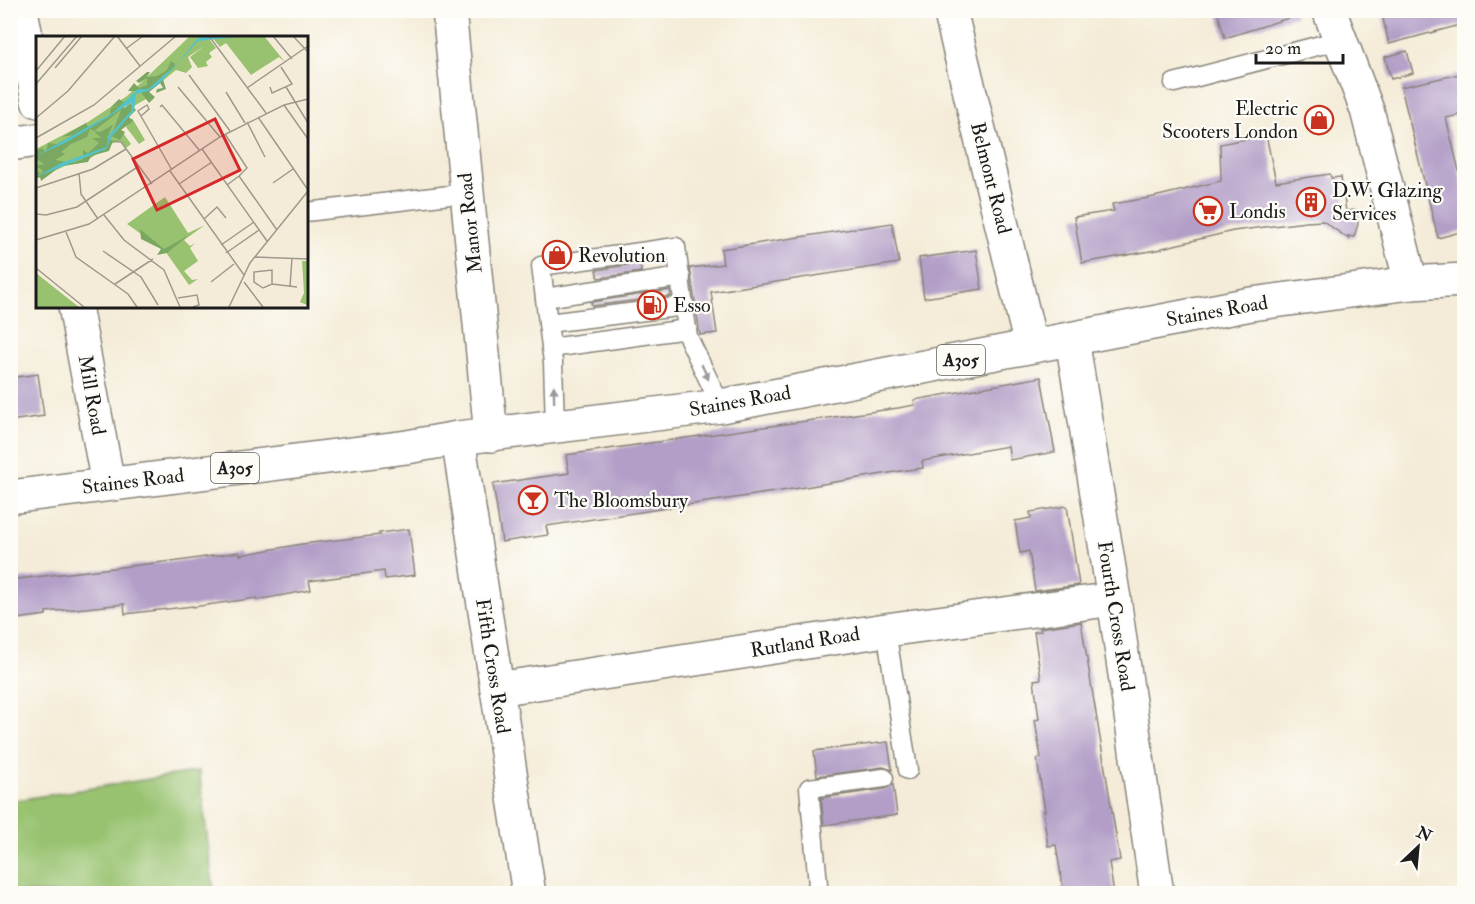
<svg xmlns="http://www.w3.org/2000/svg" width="1475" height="904" viewBox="0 0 1475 904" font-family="'IM FELL Double Pica',serif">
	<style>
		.green { fill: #98c26f; stroke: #5a6f46; stroke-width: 1.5 }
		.building { fill: #b29ec7 }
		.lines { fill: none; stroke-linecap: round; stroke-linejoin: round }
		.service-casing { stroke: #88847a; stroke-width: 21 }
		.minor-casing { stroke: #88847a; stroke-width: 36 }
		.tertiary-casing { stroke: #88847a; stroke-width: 36 }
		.primary-casing { stroke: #88847a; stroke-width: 36 }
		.service { stroke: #fff; stroke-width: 18 }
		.minor { stroke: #fff; stroke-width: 33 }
		.tertiary { stroke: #fff; stroke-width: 33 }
		.primary { stroke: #fff; stroke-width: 33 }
		.oneway { fill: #999 }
		.labels { text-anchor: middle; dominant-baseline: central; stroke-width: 4.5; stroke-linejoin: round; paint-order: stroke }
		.shield { fill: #fdfcf7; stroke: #605f5e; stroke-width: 1.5 }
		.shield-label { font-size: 18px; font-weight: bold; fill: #1c1c1c }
		.poi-label { font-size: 20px; fill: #1c1c1c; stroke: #fdfcf7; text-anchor: start }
		.street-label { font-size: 20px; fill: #1c1c1c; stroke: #fdfcf7 }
		.inset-road { fill: none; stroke: #9e998d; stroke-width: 1.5 }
		.view { fill: #d62828; fill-opacity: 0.15; stroke: #d62828; stroke-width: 3 }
		.inset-edge { fill: none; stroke: #1c1c1c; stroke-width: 3 }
	</style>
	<rect width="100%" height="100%" fill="#fdfcf7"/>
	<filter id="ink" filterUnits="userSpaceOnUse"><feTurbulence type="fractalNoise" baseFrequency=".0167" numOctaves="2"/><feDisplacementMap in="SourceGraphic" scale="12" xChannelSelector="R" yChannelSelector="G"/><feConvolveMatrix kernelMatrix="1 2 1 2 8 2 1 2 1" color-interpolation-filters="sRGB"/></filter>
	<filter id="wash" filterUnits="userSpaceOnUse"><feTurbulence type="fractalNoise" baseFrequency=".008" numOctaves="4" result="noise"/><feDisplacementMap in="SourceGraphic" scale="24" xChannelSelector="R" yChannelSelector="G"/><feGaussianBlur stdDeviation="1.35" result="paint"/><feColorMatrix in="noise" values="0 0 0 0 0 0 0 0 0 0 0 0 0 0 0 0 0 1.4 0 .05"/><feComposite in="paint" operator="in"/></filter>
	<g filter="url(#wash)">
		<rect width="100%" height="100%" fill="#f4ecd8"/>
		<path class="green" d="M199,771L214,893H11V801Z"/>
		<g id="blocks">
			<g class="building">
				<path d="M1217,10H1294L1295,16L1225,38Z"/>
				<path d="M1381,10H1464V24L1389,44Z"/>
				<path d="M1407,51L1413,73L1391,79L1385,57Z"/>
				<path d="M1464,73V114L1446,118L1464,191V231L1438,238L1401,87Z"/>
				<path d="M1266,135L1276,182L1330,174L1331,178L1341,177L1346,211L1356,210L1358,224L1354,237L1348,236L1349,239L1323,221L1306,222L1233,231L1162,248V249L1082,263L1074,217L1114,211L1112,204L1154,197L1221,181L1220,144Z"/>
				<path d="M892,223L899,263L711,292L717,333L700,335L690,268L723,264L721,249Z"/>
				<path d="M976,250L982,289L924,298L919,258Z"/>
				<path d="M640,263L641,272L598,278L596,270Z"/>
				<path d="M670,290L671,296L592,306L591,302Z"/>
				<path d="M38,374L44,416L10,421V378Z"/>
				<path d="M1041,377L1055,452L1010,460L1008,446L922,461L923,468L907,470L781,491L546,526L548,535L502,542L493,484L569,473L566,455L898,408L915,405L914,400Z"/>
				<path d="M1067,506L1079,585L1035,591L1029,551L1020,553L1015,521L1031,518L1030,512Z"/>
				<path d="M409,529L415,575L385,579L384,571L309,581L311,590L257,600L256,598L193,607V606L125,614L124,604L46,612V615L10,620V580L172,561V562L239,552L240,555L302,544L380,535L379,533Z"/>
				<path d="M1081,622L1120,860L1109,862L1114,894H1064L1056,845L1048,846L1043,811H1045L1037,759L1041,758L1035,720L1039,719L1034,680L1041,679L1034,632L1041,631L1040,628Z"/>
				<path d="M888,742L892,770L883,767L817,776L814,751Z"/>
				<path d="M893,784L897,815L824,825L821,798L885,789Z"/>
			</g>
		</g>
	</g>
	<g filter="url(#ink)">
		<use href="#blocks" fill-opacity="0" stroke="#88847a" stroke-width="1.5"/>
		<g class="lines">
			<g class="service-casing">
				<g id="service">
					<path d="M1174,83L1340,40"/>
					<path d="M306,212L467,193"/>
					<path d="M545,298L681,277"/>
					<path d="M548,323L541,266L676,247L688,337L721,406"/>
					<path d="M551,348L687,329"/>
					<path d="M555,426L553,362L548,323L685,306"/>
					<path d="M886,630L908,770"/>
					<path d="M814,894L818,884L809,788L884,778"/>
				</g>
			</g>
			<g class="minor-casing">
				<g id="minor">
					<path d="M21,10L38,101"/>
					<path d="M449,10L491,435"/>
					<path d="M950,10L1031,346"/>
					<path d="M1329,10L1367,110L1411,283"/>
					<path d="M10,144L38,140"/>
					<path d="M75,306L108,484"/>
					<path d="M1072,339L1114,599L1157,894"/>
					<path d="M497,689L886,630L1114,599"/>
				</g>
			</g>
			<g class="tertiary-casing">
				<path id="tertiary" d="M458,438L529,894"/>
			</g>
			<g class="primary-casing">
				<path id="primary" d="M10,497L407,447L458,438L721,406L1251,304L1411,283L1464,280"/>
			</g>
			<use href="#service" class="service"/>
			<use href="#minor" class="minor"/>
			<use href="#tertiary" class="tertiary"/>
			<use href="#primary" class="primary"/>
		</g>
		<defs><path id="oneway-solid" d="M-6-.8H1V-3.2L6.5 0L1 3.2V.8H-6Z" transform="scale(1.5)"/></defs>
		<g class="oneway">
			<use href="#oneway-solid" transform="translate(705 372) rotate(65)"/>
			<use href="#oneway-solid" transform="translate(554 394) rotate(-91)"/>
		</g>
	</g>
	<defs>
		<g id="shop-ring" transform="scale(1.5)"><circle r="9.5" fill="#fdfcf7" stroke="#c8321e" stroke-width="1.5"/><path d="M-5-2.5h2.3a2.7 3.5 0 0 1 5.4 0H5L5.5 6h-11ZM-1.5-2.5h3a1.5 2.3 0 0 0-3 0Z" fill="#c8321e"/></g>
		<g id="building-ring" transform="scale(1.5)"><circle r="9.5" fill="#fdfcf7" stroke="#c8321e" stroke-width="1.5"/><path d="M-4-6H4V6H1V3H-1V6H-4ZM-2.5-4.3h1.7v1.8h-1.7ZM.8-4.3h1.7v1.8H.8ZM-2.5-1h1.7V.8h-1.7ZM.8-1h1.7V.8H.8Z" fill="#c8321e"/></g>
		<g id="supermarket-ring" transform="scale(1.5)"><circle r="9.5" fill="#fdfcf7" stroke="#c8321e" stroke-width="1.5"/><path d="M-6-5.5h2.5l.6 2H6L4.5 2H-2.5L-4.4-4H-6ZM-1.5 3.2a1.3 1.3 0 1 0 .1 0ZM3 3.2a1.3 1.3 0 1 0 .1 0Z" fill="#c8321e"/></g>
		<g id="fuel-ring" transform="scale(1.5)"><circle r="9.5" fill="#fdfcf7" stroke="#c8321e" stroke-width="1.5"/><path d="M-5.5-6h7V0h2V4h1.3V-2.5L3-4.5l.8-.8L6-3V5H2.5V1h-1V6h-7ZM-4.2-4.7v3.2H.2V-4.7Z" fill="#c8321e"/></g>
		<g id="bar-ring" transform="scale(1.5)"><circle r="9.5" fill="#fdfcf7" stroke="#c8321e" stroke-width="1.5"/><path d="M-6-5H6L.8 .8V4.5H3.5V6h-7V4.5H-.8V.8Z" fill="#c8321e"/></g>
	</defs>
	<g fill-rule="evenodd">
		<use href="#shop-ring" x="1319" y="120"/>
		<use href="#building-ring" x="1311" y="202"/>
		<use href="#supermarket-ring" x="1208" y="211"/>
		<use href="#shop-ring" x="557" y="255"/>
		<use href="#fuel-ring" x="652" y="305"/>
		<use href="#bar-ring" x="533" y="500"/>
	</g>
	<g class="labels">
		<g class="shield">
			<rect x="937" y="345" width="48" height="30" rx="4.5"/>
			<rect x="211" y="453" width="48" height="30" rx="4.5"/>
		</g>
		<g class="shield-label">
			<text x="961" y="360">A305</text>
			<text x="235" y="468">A305</text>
		</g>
		<g class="poi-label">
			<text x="1298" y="108" text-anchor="end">Electric<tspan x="1298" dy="23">Scooters London</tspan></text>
			<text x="1332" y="190">D.W. Glazing<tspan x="1332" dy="23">Services</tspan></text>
			<text x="1229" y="211">Londis</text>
			<text x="578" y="255">Revolution</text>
			<text x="673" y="305">Esso</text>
			<text x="554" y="500">The Bloomsbury</text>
		</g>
		<g class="street-label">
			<text transform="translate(991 178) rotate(76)">Belmont Road</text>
			<text transform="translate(470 223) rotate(-96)">Manor Road</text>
			<text transform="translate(1217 311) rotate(-10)">Staines Road</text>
			<text transform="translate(92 395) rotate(80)">Mill Road</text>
			<text transform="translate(740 401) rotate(-10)">Staines Road</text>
			<text transform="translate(133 481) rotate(-7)">Staines Road</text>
			<text transform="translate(1116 616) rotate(81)">Fourth Cross Road</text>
			<text transform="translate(805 642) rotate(-9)">Rutland Road</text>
			<text transform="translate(493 666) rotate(81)">Fifth Cross Road</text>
		</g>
	</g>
	<g transform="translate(36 36)">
		<rect width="272" height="272" fill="#f4ecd8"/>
		<path d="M154,0H171L180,12L173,17L176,21L170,26L172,30L162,32L154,21L168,10L152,21L156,31L150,37L140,34L113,56L117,63L113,66L110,63L98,70L97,63L73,78L76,80L94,68L80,87L95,108L90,112L85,106L77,107L49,126L29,130L0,143V113L52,86L91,60ZM175,0H228L249,26L243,21L215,39L190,7L184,11ZM96,82L109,104L103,108L90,91ZM129,161L152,197L169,189L148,204L154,210L159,207L154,212L162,225L148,235L156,244L162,243L153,249L129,215L91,188ZM266,225H271V269L264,266L268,257ZM0,237L34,264L43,271H0Z" fill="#98c26f"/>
		<path d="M135,25L139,28L138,32L126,40L130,53L120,57L121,53L127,52L124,47L113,56L119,61L113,67L104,55H92L98,47L103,52L111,49V42L103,47L100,45L111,36H114L111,41L121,40L131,34ZM83,63L89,67L88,73L94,67L100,74L93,81L97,85L85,94L89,96L84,104L75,100L85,74L58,95L54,93L51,101L35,108L25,116L29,118L19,124L36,127L47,123V114L52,117L63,107L56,102H65L58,95L64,96L77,89L71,102L77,105L73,115L55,120L52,126L25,130L5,145L4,141L0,142V136H4L2,140L7,135L0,130L8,128L1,123L0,125V115L6,112L10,116L12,107L21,108L37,99L26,101L50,87L48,84L52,91L73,81L75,72L84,70L75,71ZM104,193L128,213L153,199L131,217L121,219L125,213L105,203Z" fill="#7aa862"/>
		<path d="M169,0H211L162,5L123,48L112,55L100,58L98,75L76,100L70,113L0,141L25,127L70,111L73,99L96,74L95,67L31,106L0,120L78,76L102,53H112L141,28L161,3Z" fill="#54c2c9"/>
		<path class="inset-road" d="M81,0L104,30M173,0L230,77M237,0L256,23M257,0L272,16M91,12L107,0M19,32L46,0M0,35L29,0M153,39L194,95M0,48L41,0M142,51L184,101M234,51L236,57L256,48L245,31M250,51L272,87M211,52L272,10M190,56L209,87M248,69L272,103M124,71L126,69L164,115M105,80L113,73L111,69L102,75L136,134M222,81L272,154M0,82L32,55L79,0M211,86L229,121M189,98L211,132L203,140M0,102L58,69L140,0M77,105L85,106L116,148M166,113L231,205M134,135L208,239M43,137L45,158L62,183M237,147L257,133M143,148L176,126M191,149L203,140L241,194M0,152L57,133L90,113M0,178L10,179L41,171L103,130M68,179L88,204L128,234L144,271M168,183L181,171L190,182M30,196L40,221L92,258L101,271M0,204L53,188L184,101L248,69L272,63M185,209L218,186M67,215L105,241L122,269M190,217L223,194M218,221L272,223M0,232L48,271M175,246L198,228M208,246L227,271M79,248L117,223M236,248V234L218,236V246L227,252L236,248L261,251M254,250L256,222M142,262L161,259L163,269L157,271M193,271L214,227L272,155"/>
		<path class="view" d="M179,83L204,134L121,174L97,123Z"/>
		<rect width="272" height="272" class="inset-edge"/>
	</g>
	<rect width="1475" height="904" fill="none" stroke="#fdfcf7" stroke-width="36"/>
	<g transform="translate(1418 847) rotate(26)" stroke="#fdfcf7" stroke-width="4.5" paint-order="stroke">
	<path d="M0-4.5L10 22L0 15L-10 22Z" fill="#1c1c1c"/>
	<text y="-9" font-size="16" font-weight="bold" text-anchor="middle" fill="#1c1c1c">N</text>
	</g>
	<path d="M1256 54v9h87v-9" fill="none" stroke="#1c1c1c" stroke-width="3"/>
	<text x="1265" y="54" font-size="18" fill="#1c1c1c" stroke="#fdfcf7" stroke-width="4.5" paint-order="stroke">20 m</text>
</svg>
